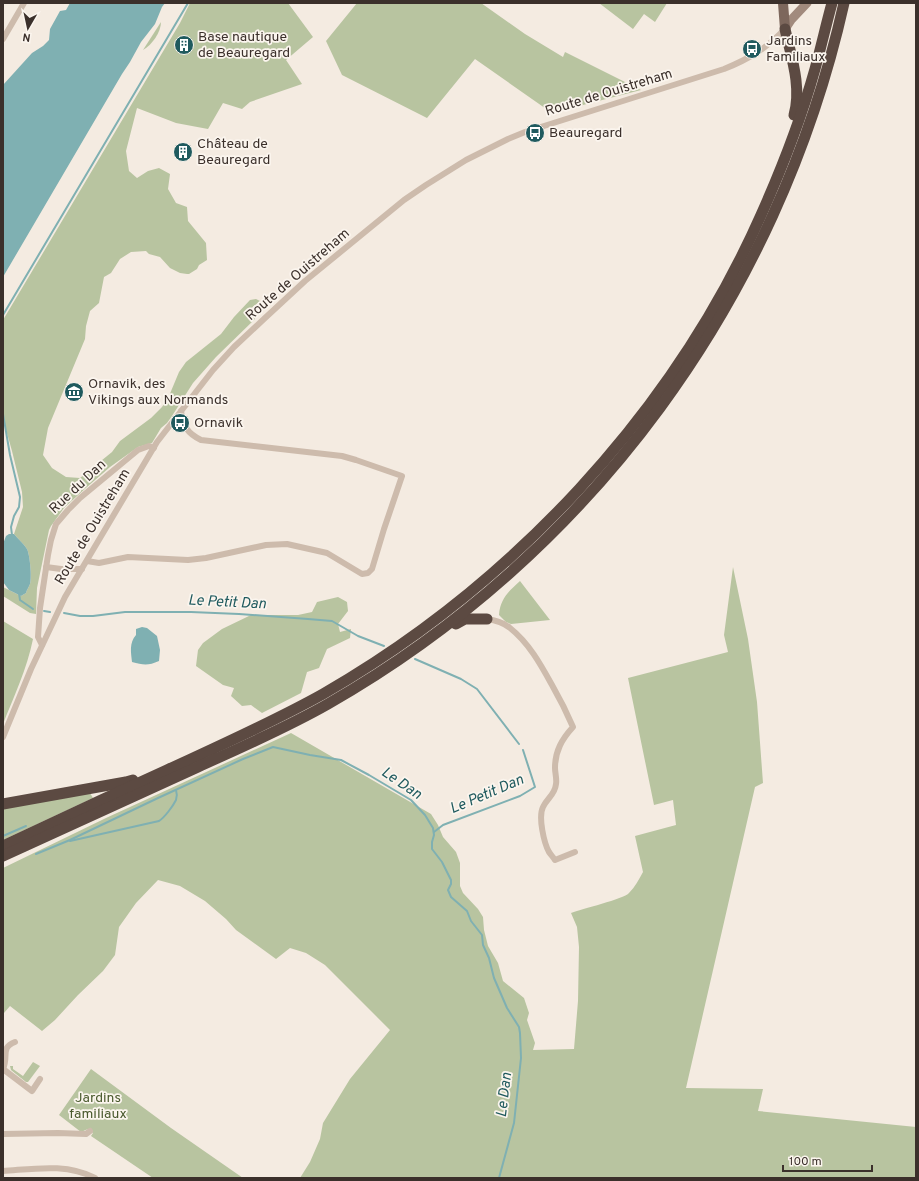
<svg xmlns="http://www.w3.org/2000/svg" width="919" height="1181" viewBox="0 0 919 1181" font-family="Overpass,sans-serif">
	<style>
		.green { fill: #b8c4a0 }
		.water { fill: #7fb0b2 }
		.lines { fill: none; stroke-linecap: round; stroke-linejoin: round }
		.stream { stroke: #7fb0b2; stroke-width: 2 }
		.street { stroke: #cdbbac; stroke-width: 6 }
		.secondary { stroke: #a18a7d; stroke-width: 9 }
		.primary { stroke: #7d675c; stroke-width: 10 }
		.highway { stroke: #5c4a42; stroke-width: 11 }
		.labels { text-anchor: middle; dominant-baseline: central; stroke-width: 3.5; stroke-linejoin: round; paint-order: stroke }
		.poi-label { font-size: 14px; fill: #3b302b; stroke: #fbf5ee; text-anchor: start }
		.street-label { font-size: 14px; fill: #3b302b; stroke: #fbf5ee }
		.park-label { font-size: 14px; fill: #4a5a2e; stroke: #fbf5ee }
		.water-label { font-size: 15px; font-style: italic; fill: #1f5a5e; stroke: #fbf5ee }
	</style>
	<rect width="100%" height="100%" fill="#f4ebe1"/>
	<g class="green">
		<path d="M190,3H288L313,37L286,60L302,84L250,102L242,109L223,103L208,129L176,123L137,108L126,151L129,171L137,178L148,171L159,168L170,174L168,189L176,203L187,207L188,221L206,243L207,260L199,265L197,269L189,274H187L180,273L170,268L160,257L149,254L146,251L131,252L120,259L111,273L104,277L99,303L90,311L86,326L85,339L48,428L43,455L52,468L66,477L80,478L112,452L120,441L151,418L162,407L169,396L179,372L186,362L221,334L234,317L250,300L256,299L260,301L249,310L255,319L216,357L193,383L172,416L167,423L161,428L152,443L138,447L110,467L87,487L64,508L51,526L49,530L37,588L36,614L30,613L3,596V587L21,596L26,593C27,589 29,587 30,584C32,578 30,555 27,549C24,544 18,539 14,534L23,507L22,492L12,451L3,419V320L180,23Z"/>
		<path d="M357,3H481L525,34L563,57L565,52L641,90L552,113L475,59L427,118L342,75L326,41Z"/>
		<path d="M599,3H667L655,22L644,14L633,29Z"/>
		<path d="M161,22C161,32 152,45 143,50Z"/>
		<path d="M733,567L748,639L757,702L763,783L755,787L686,1088L763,1089L758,1111L916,1127V1178H300L310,1162L320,1139L323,1123L350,1079L390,1030L325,965L306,953L290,948L276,959L236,930L226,919L205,901L180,886L158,880L136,903L119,927L115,955L103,971L78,995L55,1020L42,1031L10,1006L4,1013L3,1011V868L106,818L291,733L431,814L438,825L443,837L456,852L460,863V886L463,893L478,909L483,917L484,930L488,946L498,963L503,981L524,998L529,1013L527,1020L535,1043L533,1050L574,1049L578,1001L579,947L577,927L571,913C581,909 624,899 629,893C635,887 639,879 643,872L635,836L676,825L673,800L654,805L628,678L728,652L724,635Z"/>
		<path d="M520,581L550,620L511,624L506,622L499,615C500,599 509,591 520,581Z"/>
		<path d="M338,597L347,602L348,611L338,624L340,632L351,629L350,638L327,649L319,668L307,672L301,693L262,713L251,705L242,706L231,696L234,688L223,685L196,666L198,650L203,643L222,629L251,615H298L312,612L317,602Z"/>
		<path d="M3,621L33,639C27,669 14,696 3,724Z"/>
		<path d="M90,793L93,798L3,840V808Z"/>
		<path d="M33,1062L40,1066L28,1082H26L11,1070L10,1066H13V1069L23,1076Z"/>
		<path d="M91,1069L171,1128L243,1178H153L91,1136L93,1133L88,1129L81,1132L59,1115Z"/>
	</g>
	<g class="water">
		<path d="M70,3H165L162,7L155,24L141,42L130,62L122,74L3,277V85L32,53L43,46L49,40L50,29L60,11L66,10Z"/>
		<path d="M9,534H14C18,539 24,544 27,549C30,555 32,578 30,584C29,587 27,589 26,593L21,596L9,590L3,582V544L6,536Z"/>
		<path d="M142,627L147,628L157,636L160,650L159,661C148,666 143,665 132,662C131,652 129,643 136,635V629Z"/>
	</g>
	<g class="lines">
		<g class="stream">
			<path d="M3,315L188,3"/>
			<path d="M3,414L10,455L20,497L19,507L14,516L11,527L12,535"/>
			<path d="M19,593L20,600L33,609"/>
			<path d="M44,611L50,612"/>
			<path d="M64,613L80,616H93L125,612H191L239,614L308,619L332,621L358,636L384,646"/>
			<path d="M415,659L461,679L477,689L519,744"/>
			<path d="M434,832L443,825L520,796L535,787L523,750"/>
			<path d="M3,836L26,826"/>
			<path d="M70,841L159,821C165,817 173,806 176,800C177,797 177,793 176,790"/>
			<path d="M36,854L70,840L158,798L243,759L273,747L310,755L341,760L369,775L411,800L425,815L433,828L434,835L432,842V849L442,862L451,880V884L448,890L451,897L467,911L471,921L482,935L483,945L489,958L494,978L507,1008L519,1027L520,1033L521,1058L514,1123L499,1178"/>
		</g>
		<g class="street">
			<path d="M3,39L24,3"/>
			<path d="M87,561L99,563L128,557L188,560L206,558L266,545L287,544L327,553L362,574L368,573L372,569L384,529L402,476L356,460L342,456L201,440C187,433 183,426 181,411"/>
			<path d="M46,567L61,569H82"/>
			<path d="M487,619C495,620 504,623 510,628C529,643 541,665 552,685C560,699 567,713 573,727C562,739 555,751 555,768C555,773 557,779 556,784C555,795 547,798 543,807C538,817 544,843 549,852C551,855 553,857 555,860L575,852"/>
			<path d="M42,645L38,637L40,608L48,555L51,540L56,524L68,510L80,498L138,450L149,446L154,448"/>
			<path d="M3,737L31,669L65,597L157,442L213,370L234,347L265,318L305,281L404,200L426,185L466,160L508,139L525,132L724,69C749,59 767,48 785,29"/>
			<path d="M3,1069L32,1091L40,1079"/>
			<path d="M3,1069C9,1055 0,1048 15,1042"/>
			<path d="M3,1134L58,1133L86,1134L90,1131"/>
			<path d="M3,1171C34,1169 66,1163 95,1178"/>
		</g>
		<path class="secondary" d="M785,29L791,20L807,3"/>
		<path class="primary" d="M783,3L785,29"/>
		<g class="highway">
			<path d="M785,29C791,56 802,87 794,115"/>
			<path d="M456,624L465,619H487"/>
			<path d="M3,804L126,782L133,780"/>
			<path d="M3,846C58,820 112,795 167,770C219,746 273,722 323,694C511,586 673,414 761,215C782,168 801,119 815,69C821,47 826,25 832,3"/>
			<path d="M3,856C68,826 133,796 198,767C242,747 286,728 328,704C591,554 778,298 844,3"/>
		</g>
	</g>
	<defs>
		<g id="building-disc" transform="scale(1)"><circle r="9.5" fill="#1f5a5e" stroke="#fbf5ee"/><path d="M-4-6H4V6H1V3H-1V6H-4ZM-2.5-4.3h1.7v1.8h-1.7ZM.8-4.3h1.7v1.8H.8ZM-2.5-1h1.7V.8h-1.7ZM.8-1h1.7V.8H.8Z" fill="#fff"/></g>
		<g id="bus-disc" transform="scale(1)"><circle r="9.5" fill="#1f5a5e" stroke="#fbf5ee"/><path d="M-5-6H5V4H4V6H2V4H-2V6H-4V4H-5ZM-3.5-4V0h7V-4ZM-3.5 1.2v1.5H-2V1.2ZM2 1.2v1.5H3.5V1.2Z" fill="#fff"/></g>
		<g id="museum-disc" transform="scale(1)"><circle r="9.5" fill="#1f5a5e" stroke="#fbf5ee"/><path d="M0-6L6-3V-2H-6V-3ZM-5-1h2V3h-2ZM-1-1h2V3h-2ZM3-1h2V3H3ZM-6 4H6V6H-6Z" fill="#fff"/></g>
	</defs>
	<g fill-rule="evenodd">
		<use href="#building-disc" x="184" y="45"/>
		<use href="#bus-disc" x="752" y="49"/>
		<use href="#bus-disc" x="535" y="133"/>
		<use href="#building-disc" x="183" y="152"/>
		<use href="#museum-disc" x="74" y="392"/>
		<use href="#bus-disc" x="180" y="423"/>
	</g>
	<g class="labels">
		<g class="poi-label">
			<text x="198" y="37">Base nautique<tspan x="198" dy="16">de Beauregard</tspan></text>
			<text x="766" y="41">Jardins<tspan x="766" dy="16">Familiaux</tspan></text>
			<text x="549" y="133">Beauregard</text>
			<text x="197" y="144">Château de<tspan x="197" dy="16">Beauregard</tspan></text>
			<text x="88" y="384">Ornavik, des<tspan x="88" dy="16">Vikings aux Normands</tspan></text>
			<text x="194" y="423">Ornavik</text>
		</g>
		<g class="street-label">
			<text transform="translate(609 93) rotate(-17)">Route de Ouistreham</text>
			<text transform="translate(298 275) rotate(-41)">Route de Ouistreham</text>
			<text transform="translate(78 487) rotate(-43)">Rue du Dan</text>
			<text transform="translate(93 527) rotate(-59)">Route de Ouistreham</text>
		</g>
		<g class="park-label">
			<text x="98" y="1098">Jardins<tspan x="98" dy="16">familiaux</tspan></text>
		</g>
		<g class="water-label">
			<text transform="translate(227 603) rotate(3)">Le Petit Dan</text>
			<text transform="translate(401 784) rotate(34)">Le Dan</text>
			<text transform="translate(487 795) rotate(-23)">Le Petit Dan</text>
			<text transform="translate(505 1095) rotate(-83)">Le Dan</text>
		</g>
	</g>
	<rect width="919" height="1181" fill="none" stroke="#3b302b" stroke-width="8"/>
	<g transform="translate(28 28) rotate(189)" stroke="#fbf5ee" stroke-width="3" paint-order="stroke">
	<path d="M0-3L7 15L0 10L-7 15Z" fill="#3b302b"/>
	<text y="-6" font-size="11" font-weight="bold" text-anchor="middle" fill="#3b302b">N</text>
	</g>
	<path d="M783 1165v6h89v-6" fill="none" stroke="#3b302b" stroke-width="2"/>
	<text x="789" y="1165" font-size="12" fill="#3b302b" stroke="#fbf5ee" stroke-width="3" paint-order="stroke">100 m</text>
</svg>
